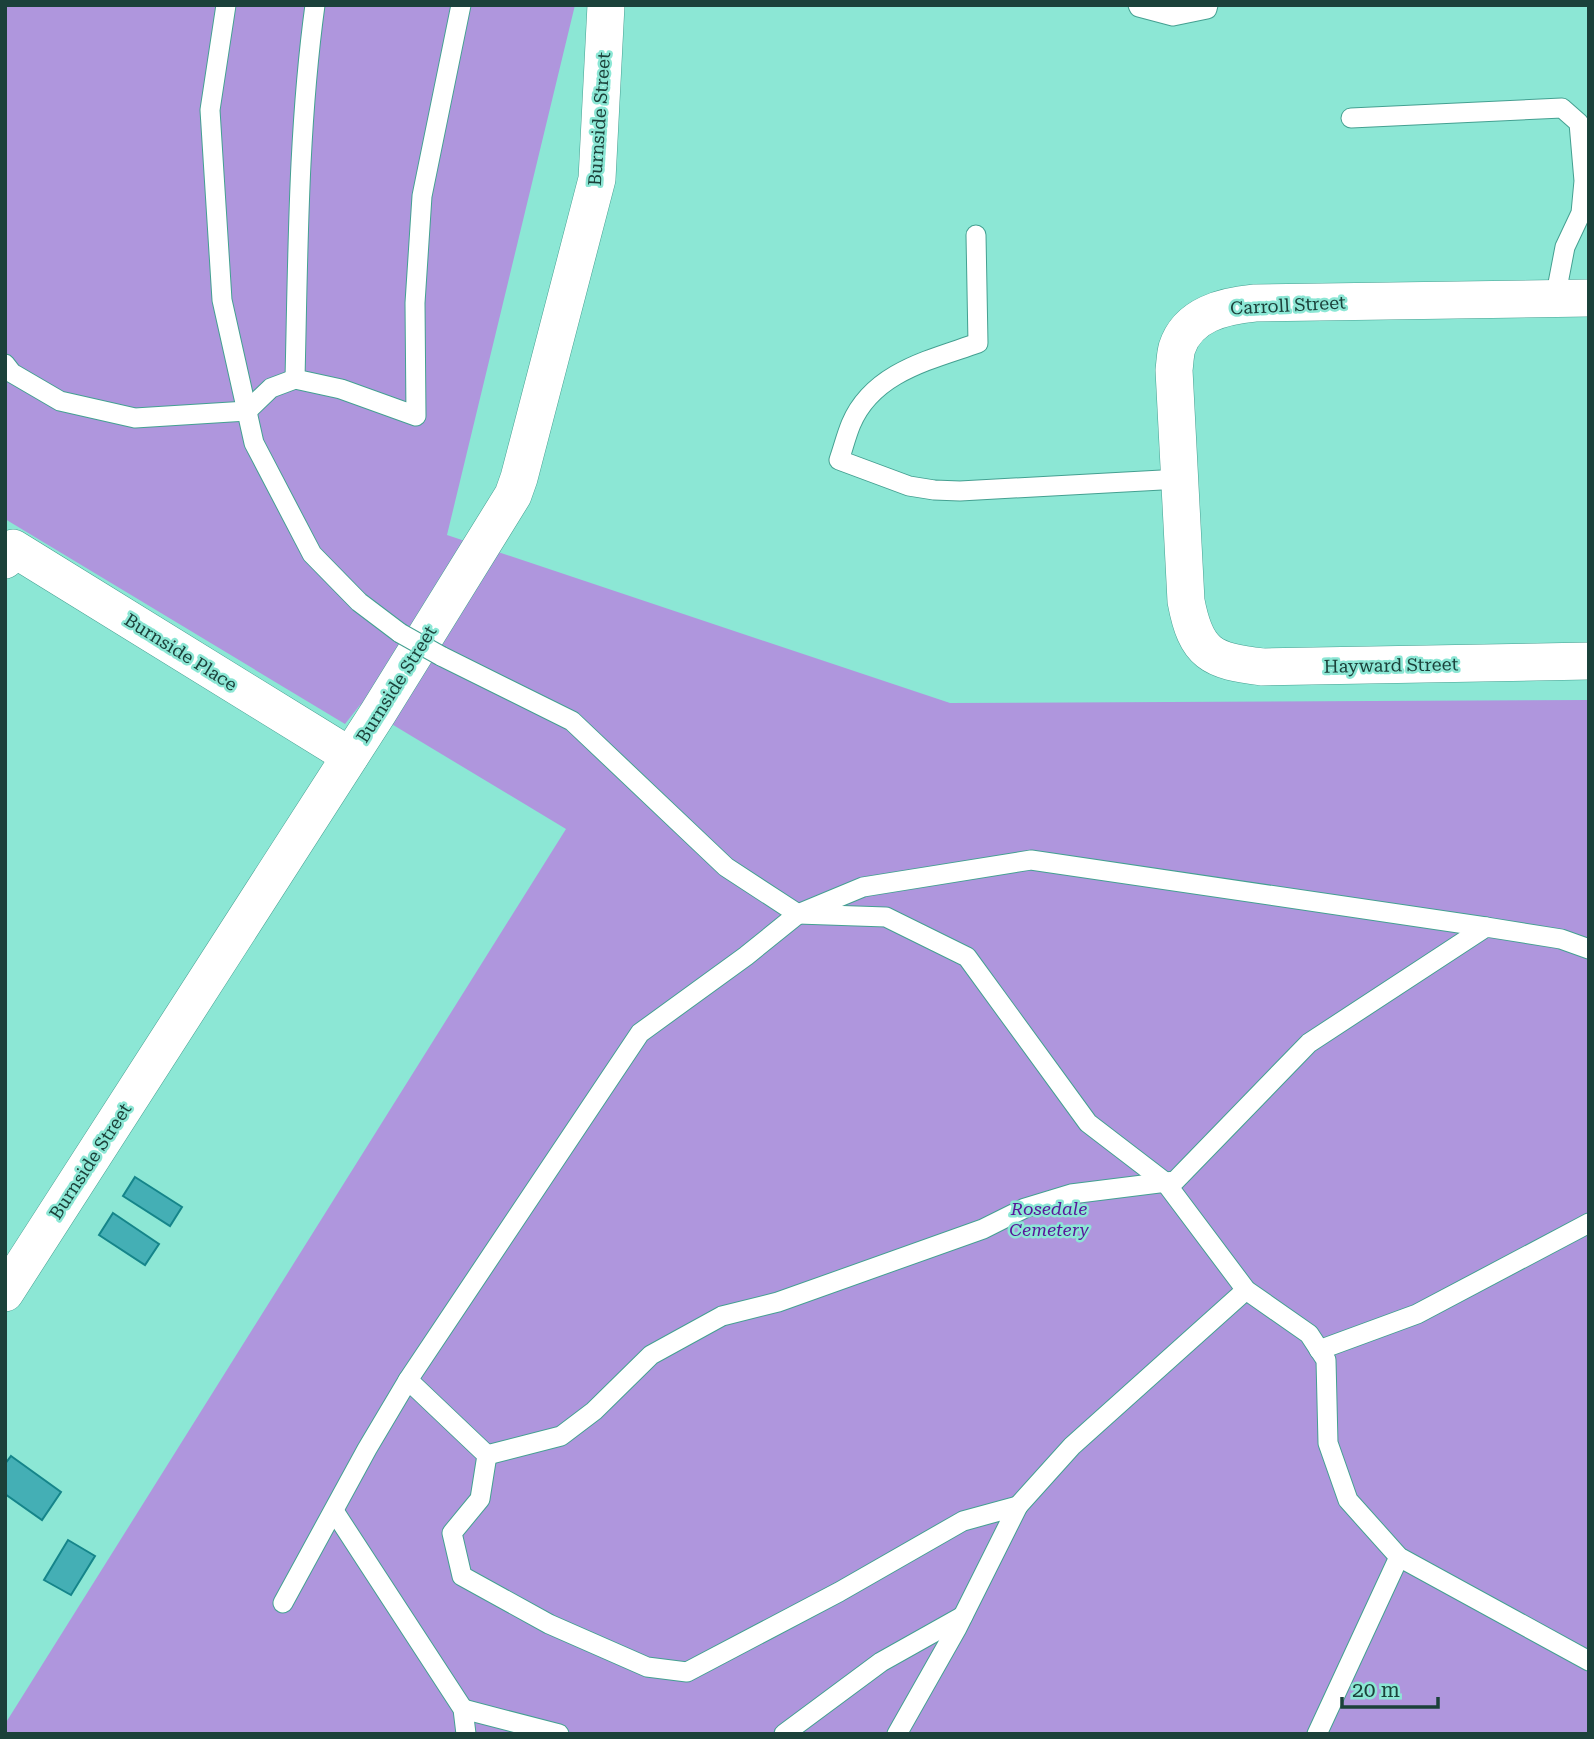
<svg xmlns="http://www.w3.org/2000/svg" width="1594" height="1739" viewBox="0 0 1594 1739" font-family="'Roboto Serif',serif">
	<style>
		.green { fill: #af96dd }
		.building { fill: #44afb5; stroke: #15858a; stroke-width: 2 }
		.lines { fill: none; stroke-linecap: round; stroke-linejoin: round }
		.lane-casing { stroke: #44a091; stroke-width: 21 }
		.street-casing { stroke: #44a091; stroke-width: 38 }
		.lane { stroke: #fff; stroke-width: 19 }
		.street { stroke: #fff; stroke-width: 37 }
		.lane-bridge-casing { stroke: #44a091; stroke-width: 21; stroke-linecap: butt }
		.lane-bridge { stroke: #fff; stroke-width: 19 }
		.labels { text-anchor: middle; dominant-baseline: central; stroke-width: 5; stroke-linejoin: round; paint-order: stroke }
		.street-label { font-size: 18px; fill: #1b413a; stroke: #8ce7d5 }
		.park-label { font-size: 18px; font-style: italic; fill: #591599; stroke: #8ce7d5 }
	</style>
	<rect width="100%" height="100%" fill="#8ce7d5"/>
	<path class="green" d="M5,5H575L447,535L950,703L1589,700V1734H5V1724L566,829L360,705L345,724L5,519Z"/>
	<g class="building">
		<path d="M135,1177L182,1207L170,1226L123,1196Z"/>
		<path d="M113,1213L159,1244L145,1265L99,1235Z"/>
		<path d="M11,1456L61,1492L42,1520L5,1494V1464Z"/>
		<path d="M68,1540L95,1556L71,1595L44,1580Z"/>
	</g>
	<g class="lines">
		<g class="lane-casing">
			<g id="lane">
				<path d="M226,5L210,110L222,300L254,443L312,554L359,602L400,633"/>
				<path d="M1138,5L1139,7L1173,16L1207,9L1208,5"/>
				<path d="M1351,118L1562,108L1579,123L1584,181L1581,213L1565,247L1555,299"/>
				<path d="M976,235L978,343C930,360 873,372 851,424C846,436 843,449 839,460L909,486L934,490L960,491L1180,479"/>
				<path d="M5,364L12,373L60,401L135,418L247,411L271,388L295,379L341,389L416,416L415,303L422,196L461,5"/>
				<path d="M295,379C298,254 298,129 315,5"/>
				<path d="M441,656L572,721L726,867L798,914L886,917L967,957L1088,1123L1165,1182L1246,1290L1309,1334L1326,1360L1328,1443L1348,1500L1399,1557L1589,1661"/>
				<path d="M1319,1350L1417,1314L1589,1223"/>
				<path d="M408,1380L487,1455L480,1499L452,1533L462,1576L549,1624L647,1667L687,1672L839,1592L963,1521L1018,1506L957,1628L897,1734"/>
				<path d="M487,1455L561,1436L594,1411L651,1355L722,1316L778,1302L983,1229L1025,1208L1071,1194L1175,1181L1309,1043L1486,927L1561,939L1589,949"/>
				<path d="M1018,1506L1072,1446L1246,1290"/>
				<path d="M334,1511L463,1709L466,1734"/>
				<path d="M283,1603L367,1449L408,1380L640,1033L746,956L798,914L863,887L1031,860L1486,927"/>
				<path d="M463,1709L559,1734"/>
				<path d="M784,1734L881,1662L963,1616"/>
				<path d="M1317,1734L1399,1557"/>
			</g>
		</g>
		<g class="street-casing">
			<g id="street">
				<path d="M1589,298L1255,303C1224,306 1188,314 1177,348C1175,355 1175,363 1174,370L1186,601C1196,654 1211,661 1263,667L1589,661"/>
				<path d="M5,560L13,548L350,756"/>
				<path d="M5,1293L378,713L513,495L519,478L597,179L606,5"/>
			</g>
		</g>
		<use href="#lane" class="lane"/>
		<use href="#street" class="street"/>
		<g class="lane-bridge-casing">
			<path id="lane-bridge" d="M400,633L441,656"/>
		</g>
		<use href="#lane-bridge" class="lane-bridge"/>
	</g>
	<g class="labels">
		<g class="street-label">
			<text transform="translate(599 119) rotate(-86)">Burnside Street</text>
			<text transform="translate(1288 305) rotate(-3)">Carroll Street</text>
			<text transform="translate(181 652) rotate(32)">Burnside Place</text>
			<text transform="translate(1391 665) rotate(-1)">Hayward Street</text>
			<text transform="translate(396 684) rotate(-58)">Burnside Street</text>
			<text transform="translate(90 1161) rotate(-57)">Burnside Street</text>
		</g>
		<g class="park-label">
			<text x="1049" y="1208">Rosedale<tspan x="1049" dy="21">Cemetery</tspan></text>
		</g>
	</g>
	<rect width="1594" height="1739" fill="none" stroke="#1b413a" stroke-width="14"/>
	<path d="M1342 1697v10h96v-10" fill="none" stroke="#1b413a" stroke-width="3.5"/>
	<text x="1352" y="1697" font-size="21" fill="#1b413a" stroke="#8ce7d5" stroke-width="5" paint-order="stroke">20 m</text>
</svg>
